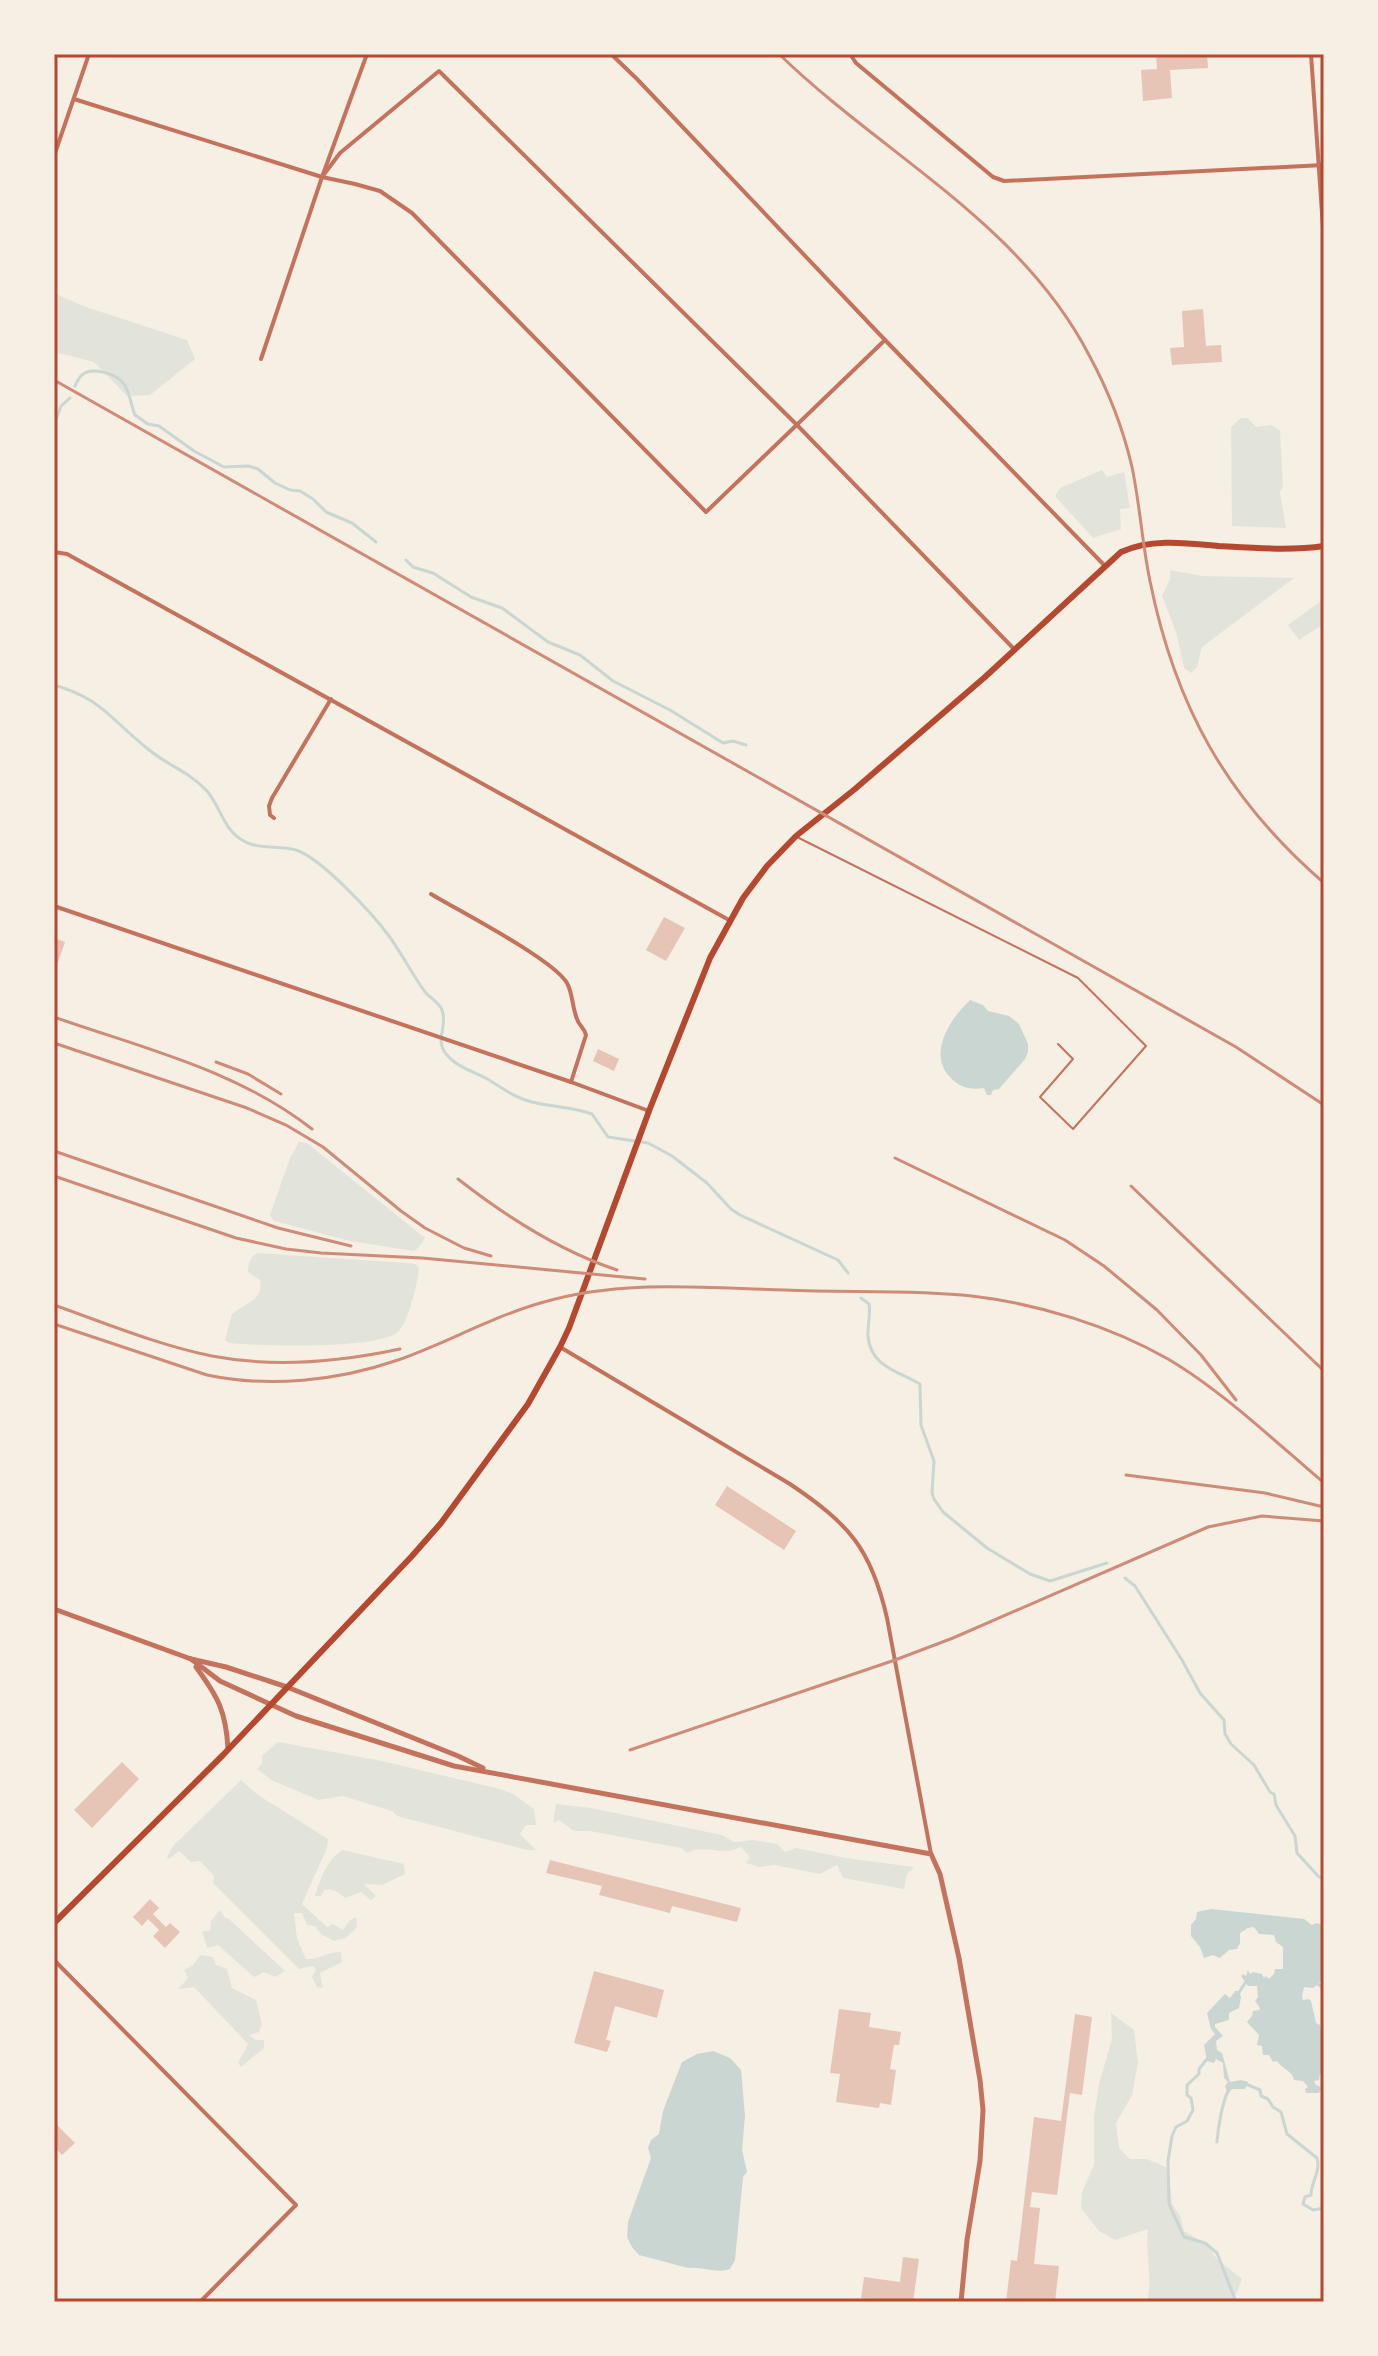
<svg xmlns="http://www.w3.org/2000/svg" width="1378" height="2356" viewBox="0 0 1378 2356" font-family="'Source Serif 4',serif">
	<style>
		.green { fill: #e2e4dc }
		.water { fill: #c9d6d2 }
		.lines { fill: none; stroke-linecap: round; stroke-linejoin: round }
		.stream { stroke: #c9d6d2; stroke-width: 3 }
		.building { fill: #e6c5b7 }
		.service { stroke: #c5725c; stroke-width: 2 }
		.minor { stroke: #c5725c; stroke-width: 4 }
		.tertiary { stroke: #c5725c; stroke-width: 5 }
		.secondary { stroke: #b5482f; stroke-width: 6 }
		.rail { stroke: #cf8b77; stroke-width: 3 }
		.neatline { fill: none; stroke: #b5482f; stroke-width: 3 }
	</style>
	<rect width="100%" height="100%" fill="#f6efe4"/>
	<g class="green">
		<path d="M54,293L83,306L187,340L195,359L150,395L127,396L94,362L54,352Z"/>
		<path d="M1241,418H1248L1256,427L1271,425L1280,430L1283,487L1280,492L1286,528L1232,526L1231,427Z"/>
		<path d="M1102,470L1107,477L1124,472L1130,508L1120,509L1121,529L1093,538L1055,496L1060,488Z"/>
		<path d="M1170,570L1203,576L1294,578L1202,647L1197,667L1191,673L1184,668L1176,632L1162,596L1170,579Z"/>
		<path d="M1324,599V633L1319,627L1299,640L1288,625Z"/>
		<path d="M299,1142L307,1143L425,1238L419,1247L414,1251L350,1241L274,1221L270,1215L290,1158Z"/>
		<path d="M257,1253L407,1263L415,1264L419,1267C418,1282 409,1320 399,1331C383,1350 255,1346 229,1343L225,1340L232,1314C245,1303 264,1301 260,1280L248,1272C248,1263 250,1258 257,1253Z"/>
		<path d="M278,1742L382,1761L500,1789L513,1794L534,1809L536,1825H526L520,1834L536,1850H527L397,1816L392,1811L343,1796L319,1800L273,1781L257,1769L262,1763V1756Z"/>
		<path d="M241,1780L258,1795L328,1839L327,1848L302,1904L327,1927L333,1924L343,1930L349,1921L356,1917L357,1927L346,1938L334,1941L321,1934L315,1926L307,1925L302,1913H294L297,1939L306,1959C318,1960 329,1951 341,1952L342,1962L320,1973L323,1988L317,1987L312,1977L316,1970L313,1966L299,1969L213,1883L214,1876L200,1861L191,1862L179,1851L169,1859L167,1857L173,1846Z"/>
		<path d="M556,1804L591,1808L722,1835L734,1842L753,1840L777,1844L785,1852L796,1848L846,1858L914,1867L907,1874L904,1889L843,1878L837,1865L820,1874L775,1865L759,1867L746,1863L750,1857L741,1847C721,1857 705,1843 687,1853L681,1848L590,1831H574L559,1820L553,1823Z"/>
		<path d="M342,1850L404,1864L405,1874L382,1885L364,1884L376,1896L371,1900L361,1892L345,1898C338,1892 333,1888 324,1890L321,1896H315C320,1879 327,1860 342,1850Z"/>
		<path d="M220,1910L224,1917L229,1919L285,1971L275,1977L264,1972L254,1977L218,1945L207,1948L202,1931H210L211,1921Z"/>
		<path d="M200,1955L213,1957L216,1965L227,1969L232,1988L256,2000L262,2024L259,2032L250,2035L256,2040H264V2048L241,2067L238,2063L248,2044L194,1987L178,1989L188,1978L184,1970L194,1964Z"/>
		<path d="M1111,2013L1134,2030L1138,2063L1132,2095L1116,2123L1119,2148L1130,2159H1147L1168,2168L1172,2204L1180,2216L1184,2231L1205,2243L1217,2259L1242,2279L1233,2302H1147C1153,2275 1145,2255 1148,2229L1115,2240L1099,2231L1081,2208L1082,2192L1094,2165V2116L1099,2084L1112,2039Z"/>
	</g>
	<g class="water">
		<path d="M970,1000L983,1005L988,1011L1009,1016L1019,1024L1028,1044V1052L1025,1059L999,1089L993,1090L991,1095H987L984,1088C970,1090 960,1088 950,1077C927,1053 951,1018 970,1000Z"/>
		<path d="M1211,1909L1304,1919L1312,1925L1317,1923L1324,1925V1979L1313,1988L1304,1987L1302,1996L1303,2000L1309,1999L1311,2001L1316,2023L1320,2025L1324,2037V2071L1320,2074L1319,2080L1314,2081L1315,2084L1322,2088L1319,2093H1306L1305,2089L1308,2087L1303,2081L1294,2080C1293,2071 1282,2069 1277,2061L1273,2062L1269,2055H1263L1262,2046L1257,2045L1259,2035L1247,2022L1252,2016L1253,2011L1259,2010L1260,2008L1255,2001L1258,1997L1257,1986H1248L1241,1976L1243,1974L1246,1976L1248,1970L1250,1974L1253,1972L1262,1974L1264,1978L1266,1976L1269,1979L1274,1974L1275,1969H1283V1947L1276,1942L1274,1935L1259,1934L1254,1927L1248,1928L1240,1933V1943L1237,1949L1229,1950L1220,1958L1213,1955L1204,1958L1200,1947L1191,1936V1925L1196,1919L1197,1912Z"/>
		<path d="M1235,1991H1239L1241,1997L1239,2008L1229,2013V2020L1215,2024V2027L1223,2036L1216,2041L1217,2050L1222,2053L1230,2082L1241,2080L1248,2082L1245,2089H1232L1228,2094L1225,2086L1228,2082L1224,2078L1223,2063L1216,2059L1214,2063L1207,2061L1204,2045L1215,2034L1211,2029L1207,2013L1225,1994L1230,1998Z"/>
		<path d="M713,2051L730,2058L741,2070L745,2116L742,2150L747,2172L743,2177L735,2260L730,2269C716,2274 703,2266 688,2268L639,2255L632,2247L627,2237L628,2222L651,2158L648,2148L651,2140L659,2134L663,2111L682,2062L697,2054Z"/>
	</g>
	<g class="lines">
		<g class="stream">
			<path d="M75,386C77,382 79,377 82,375C92,366 117,374 124,384C130,393 131,405 135,415L148,424L159,426L194,451L224,467L248,466L258,469L275,483L290,490L300,491L313,499L326,512L352,523L376,542"/>
			<path d="M54,425L61,406L70,398"/>
			<path d="M406,560L413,567L433,573L471,597L502,608L548,642L580,655L613,681L670,710L723,743L733,741L746,745"/>
			<path d="M54,685C103,699 111,720 148,749C168,766 187,770 207,791C220,806 224,830 242,840C257,850 279,845 296,850C321,858 372,913 389,936C402,954 412,974 425,992C430,998 439,1002 442,1010C449,1031 430,1041 452,1060C462,1069 477,1073 489,1080C504,1089 515,1098 532,1102C552,1107 573,1107 592,1114L608,1137L648,1143L672,1156L707,1183L731,1209L740,1215L838,1260L848,1273"/>
			<path d="M861,1298L869,1304C871,1315 867,1326 868,1337C871,1367 900,1372 920,1384L921,1425L934,1461L932,1493L934,1499L943,1512L987,1548L1030,1574L1050,1581L1107,1563"/>
			<path d="M1125,1578L1135,1586L1182,1660L1200,1693L1224,1720L1225,1734L1231,1744L1254,1765L1270,1792L1274,1794L1276,1805L1295,1836L1297,1853L1319,1877L1324,1878"/>
			<path d="M1316,1983L1324,1988"/>
			<path d="M1238,1994L1247,1980"/>
			<path d="M1207,2059L1199,2069V2074L1187,2085V2095L1191,2098L1193,2110L1187,2121L1176,2127L1172,2136L1168,2161L1169,2204L1184,2237L1205,2243L1217,2253L1236,2302"/>
			<path d="M1246,2084L1260,2090L1261,2096L1268,2099L1273,2107L1281,2112L1287,2134L1317,2158C1321,2171 1311,2182 1311,2195L1305,2197L1303,2204L1313,2210L1324,2208"/>
			<path d="M1217,2142C1218,2128 1222,2104 1228,2091"/>
		</g>
	</g>
	<g class="building">
		<path d="M1156,54H1207L1208,68L1170,70L1172,98L1143,101L1141,70L1157,69Z"/>
		<path d="M1203,309L1206,346L1221,345L1222,362L1172,365L1170,348L1184,347L1182,311Z"/>
		<path d="M664,917L685,928L666,961L646,950Z"/>
		<path d="M54,938L65,942L58,962L54,961Z"/>
		<path d="M598,1049L619,1059L614,1071L593,1061Z"/>
		<path d="M727,1486L796,1531L784,1550L715,1505Z"/>
		<path d="M122,1762L139,1779L92,1828L74,1810Z"/>
		<path d="M550,1860L741,1908L737,1922L672,1906L670,1913L599,1895L602,1886L546,1873Z"/>
		<path d="M150,1899L159,1908L153,1914L166,1927L170,1923L180,1932L165,1948L153,1936L159,1930L148,1919L142,1926L133,1917Z"/>
		<path d="M594,1971L664,1990L657,2018L615,2006L606,2040L611,2041L607,2052L574,2043Z"/>
		<path d="M839,2009L871,2013L869,2027L901,2032L899,2045H894L890,2069L896,2070L891,2105L880,2103L879,2108L836,2102L840,2074L830,2073Z"/>
		<path d="M1075,2014L1092,2017L1082,2095L1070,2093L1057,2195L1032,2192L1030,2207L1040,2208L1034,2264L1059,2266L1055,2302H1006L1011,2260L1017,2261L1034,2117L1061,2121Z"/>
		<path d="M55,2123L75,2143L62,2155L54,2147Z"/>
		<path d="M903,2257L919,2259L913,2302H888L861,2298L864,2277L900,2282Z"/>
	</g>
	<g class="lines">
		<path class="service" d="M797,837L1078,978L1146,1046L1073,1129L1040,1097L1073,1059L1058,1044"/>
		<g class="minor">
			<path d="M611,54L637,79L885,340L1105,566"/>
			<path d="M850,54L856,63L993,177L1004,181L1324,165"/>
			<path d="M1311,54L1324,242"/>
			<path d="M74,99L322,177L355,184L380,191L412,213L706,512L885,340"/>
			<path d="M54,156L89,54"/>
			<path d="M322,177L340,153L439,71L798,426L1014,649"/>
			<path d="M261,359L322,177L367,54"/>
			<path d="M54,552L67,554L729,920"/>
			<path d="M274,818L270,815L269,806L272,798L331,699"/>
			<path d="M431,894C459,911 553,959 567,983C573,994 572,1007 577,1019C579,1026 584,1027 586,1035L571,1082"/>
			<path d="M54,906L571,1082L649,1111"/>
			<path d="M560,1347L790,1484C849,1524 871,1548 887,1618L931,1854"/>
			<path d="M54,1960L296,2205L200,2302"/>
		</g>
		<g class="tertiary">
			<path d="M54,1609L191,1659L226,1667L287,1687L458,1756L483,1768"/>
			<path d="M191,1659L220,1681L296,1716L454,1766L931,1854L940,1874L959,1958L980,2080L983,2110L980,2161L967,2240L961,2302"/>
			<path d="M196,1667C218,1697 226,1711 228,1749"/>
		</g>
		<path class="secondary" d="M54,1923L223,1755L412,1556L441,1523L528,1404L560,1347L569,1328L649,1111L710,958L743,898L767,866L796,836L855,789L985,677L1121,552C1151,538 1187,543 1219,546C1253,548 1291,551 1324,546"/>
		<g class="rail">
			<path d="M779,54C883,155 1020,222 1089,355C1108,390 1123,428 1132,467C1140,505 1142,543 1150,581C1175,706 1227,799 1324,883"/>
			<path d="M54,380L1236,1047L1324,1105"/>
			<path d="M54,1017C142,1048 237,1070 312,1129"/>
			<path d="M54,1043L247,1108L286,1125L323,1147L401,1211L425,1228L464,1248L491,1256"/>
			<path d="M216,1062L248,1074L281,1094"/>
			<path d="M54,1151L278,1228L351,1246"/>
			<path d="M895,1158L1065,1240L1104,1266L1157,1310L1201,1355L1236,1400"/>
			<path d="M54,1176L236,1238L286,1249L321,1253L422,1258L645,1279"/>
			<path d="M458,1179C504,1215 560,1251 617,1270"/>
			<path d="M1131,1186L1324,1371"/>
			<path d="M54,1305C105,1323 158,1345 212,1356C274,1368 339,1362 400,1349"/>
			<path d="M54,1324L207,1375C269,1388 337,1381 398,1360C447,1343 493,1316 544,1302C622,1279 705,1288 785,1290C847,1293 910,1289 972,1296C1039,1304 1110,1326 1168,1359C1221,1390 1277,1443 1324,1483"/>
			<path d="M1126,1475L1265,1493L1324,1507"/>
			<path d="M630,1750L895,1660L953,1638L1208,1527L1262,1516L1324,1521"/>
		</g>
	</g>
	<rect width="1378" height="2356" fill="none" stroke="#f6efe4" stroke-width="112"/>
	<rect x="56" y="56" width="1266" height="2244" class="neatline"/>
</svg>
